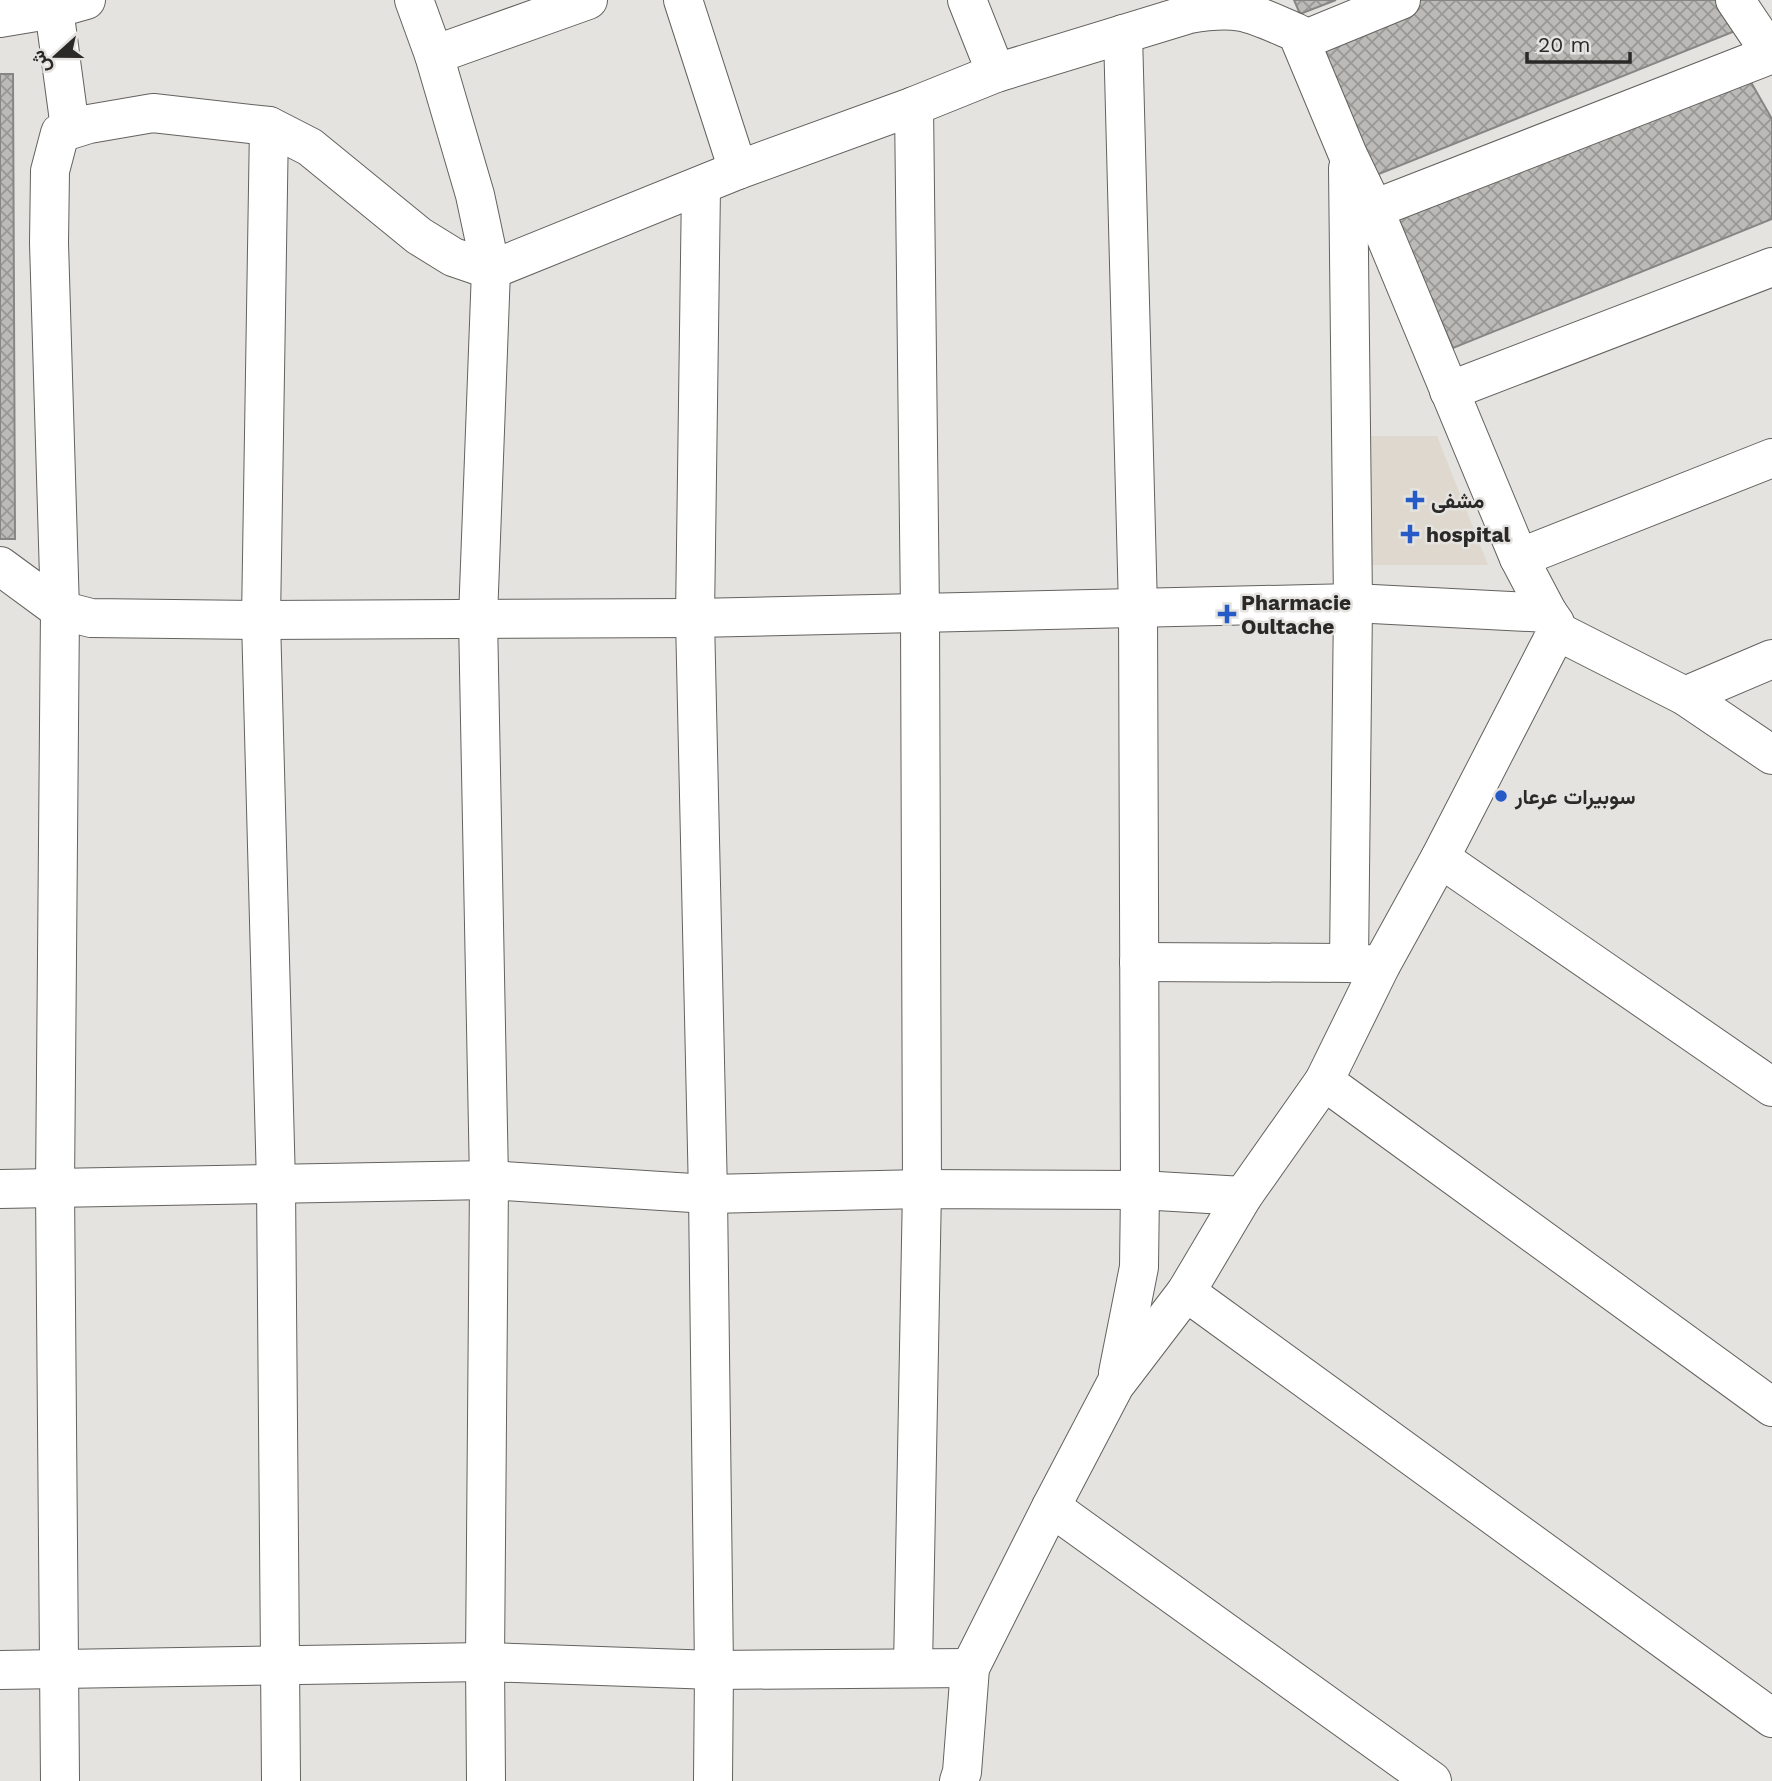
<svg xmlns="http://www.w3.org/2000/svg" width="1772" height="1781" viewBox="0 0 1772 1781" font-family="'Work Sans',Vazirmatn,sans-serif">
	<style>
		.built { fill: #ded8cf }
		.building { fill: url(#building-cross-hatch); stroke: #888684; stroke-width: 2 }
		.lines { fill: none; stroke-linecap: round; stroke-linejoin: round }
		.minor-casing { stroke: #63625f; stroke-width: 40 }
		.minor { stroke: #fff; stroke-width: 38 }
		.poi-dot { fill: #255ac7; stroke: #e5e3e0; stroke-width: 2.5 }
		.labels { text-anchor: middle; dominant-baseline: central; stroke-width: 5; stroke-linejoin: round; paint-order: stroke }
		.poi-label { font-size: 21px; font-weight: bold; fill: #2a2928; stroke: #e5e3e0; text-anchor: start }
	</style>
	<defs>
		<pattern id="building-cross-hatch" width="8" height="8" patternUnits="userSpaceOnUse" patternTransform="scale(1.75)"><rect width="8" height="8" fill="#bcbab7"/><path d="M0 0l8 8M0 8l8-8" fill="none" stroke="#999795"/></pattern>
	</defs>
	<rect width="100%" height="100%" fill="#e5e3e0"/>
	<path class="built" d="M1367,436H1437L1488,565H1367Z"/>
	<g class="building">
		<path d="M1294,0H1336L1300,14Z"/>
		<path d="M1408,0H1717L1735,31L1369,178L1308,39Z"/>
		<path d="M1744,70L1772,119V219L1453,348L1391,208Z"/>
		<path d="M0,74H13L15,539H0Z"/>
	</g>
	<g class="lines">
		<g class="minor-casing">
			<g id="minor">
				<path d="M414,0L434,55L475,195L491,270L478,618L489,1180L485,1662L486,1781"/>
				<path d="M683,0L738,170"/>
				<path d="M967,0L996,73"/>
				<path d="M1735,0L1772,55"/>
				<path d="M54,9L70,128"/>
				<path d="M0,18L54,9L86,0"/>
				<path d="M1301,41L1401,0"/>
				<path d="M434,55L588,0"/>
				<path d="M269,126L261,620L276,1184L281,1781"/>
				<path d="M1348,168L1353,603L1349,963L1381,965"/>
				<path d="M701,187L695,618L708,1194L714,1670L713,1781"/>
				<path d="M1374,209L1772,54"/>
				<path d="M1449,391L1772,267"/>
				<path d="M1519,558L1772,458"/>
				<path d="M0,566L60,610L91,618L261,620L695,618L1353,603L1548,613L1555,623L1557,631L1440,858L1381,965L1324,1081L1243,1196L1186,1292L1115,1385L1051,1507L970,1668L962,1772L959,1781"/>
				<path d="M1557,631L1685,696L1772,755"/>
				<path d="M1685,696L1772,659"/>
				<path d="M1440,858L1772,1087"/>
				<path d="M1139,962L1349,963"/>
				<path d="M1324,1081L1772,1407"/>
				<path d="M0,1189L489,1180L708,1194L922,1189L1140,1190L1243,1196"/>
				<path d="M1186,1292L1772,1718"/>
				<path d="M1118,1373L1139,1267L1140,1190L1138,608L1123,34"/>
				<path d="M1051,1507L1432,1781"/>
				<path d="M913,1667L922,1189L920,612L914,106"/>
				<path d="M0,1670L485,1662L714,1670L970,1668"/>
				<path d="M60,1781L55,1187L60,610L49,243L50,171L60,133L89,124L153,113L269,126L310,147L419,236L453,257L491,270L738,170L914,106L996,73L1189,14C1240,5 1251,13 1297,33L1348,155L1374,209L1519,558L1548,613"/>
			</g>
		</g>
		<use href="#minor" class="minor"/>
	</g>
	<g class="poi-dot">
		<path d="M1411.5 489.5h7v7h7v7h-7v7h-7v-7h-7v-7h7z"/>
		<path d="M1406.5 523.5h7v7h7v7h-7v7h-7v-7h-7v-7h7z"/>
		<path d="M1223.5 603.5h7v7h7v7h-7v7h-7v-7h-7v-7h7z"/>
		<circle cx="1501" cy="796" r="7"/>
	</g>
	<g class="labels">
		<g class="poi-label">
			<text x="1431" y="500">مشفى</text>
			<text x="1426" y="534">hospital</text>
			<text x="1241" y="602">Pharmacie<tspan x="1241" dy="24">Oultache</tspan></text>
			<text x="1515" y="796">سوبيرات عرعار</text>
		</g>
	</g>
	<g transform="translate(56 56) rotate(249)" stroke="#e5e3e0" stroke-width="5" paint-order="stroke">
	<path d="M0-5L12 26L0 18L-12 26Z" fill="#2a2928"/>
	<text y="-10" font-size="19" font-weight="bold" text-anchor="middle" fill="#2a2928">ش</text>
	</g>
	<path d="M1527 52v10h103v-10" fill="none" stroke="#2a2928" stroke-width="3.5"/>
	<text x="1538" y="52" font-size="21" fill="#2a2928" stroke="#e5e3e0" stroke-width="5" paint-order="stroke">20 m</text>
</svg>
